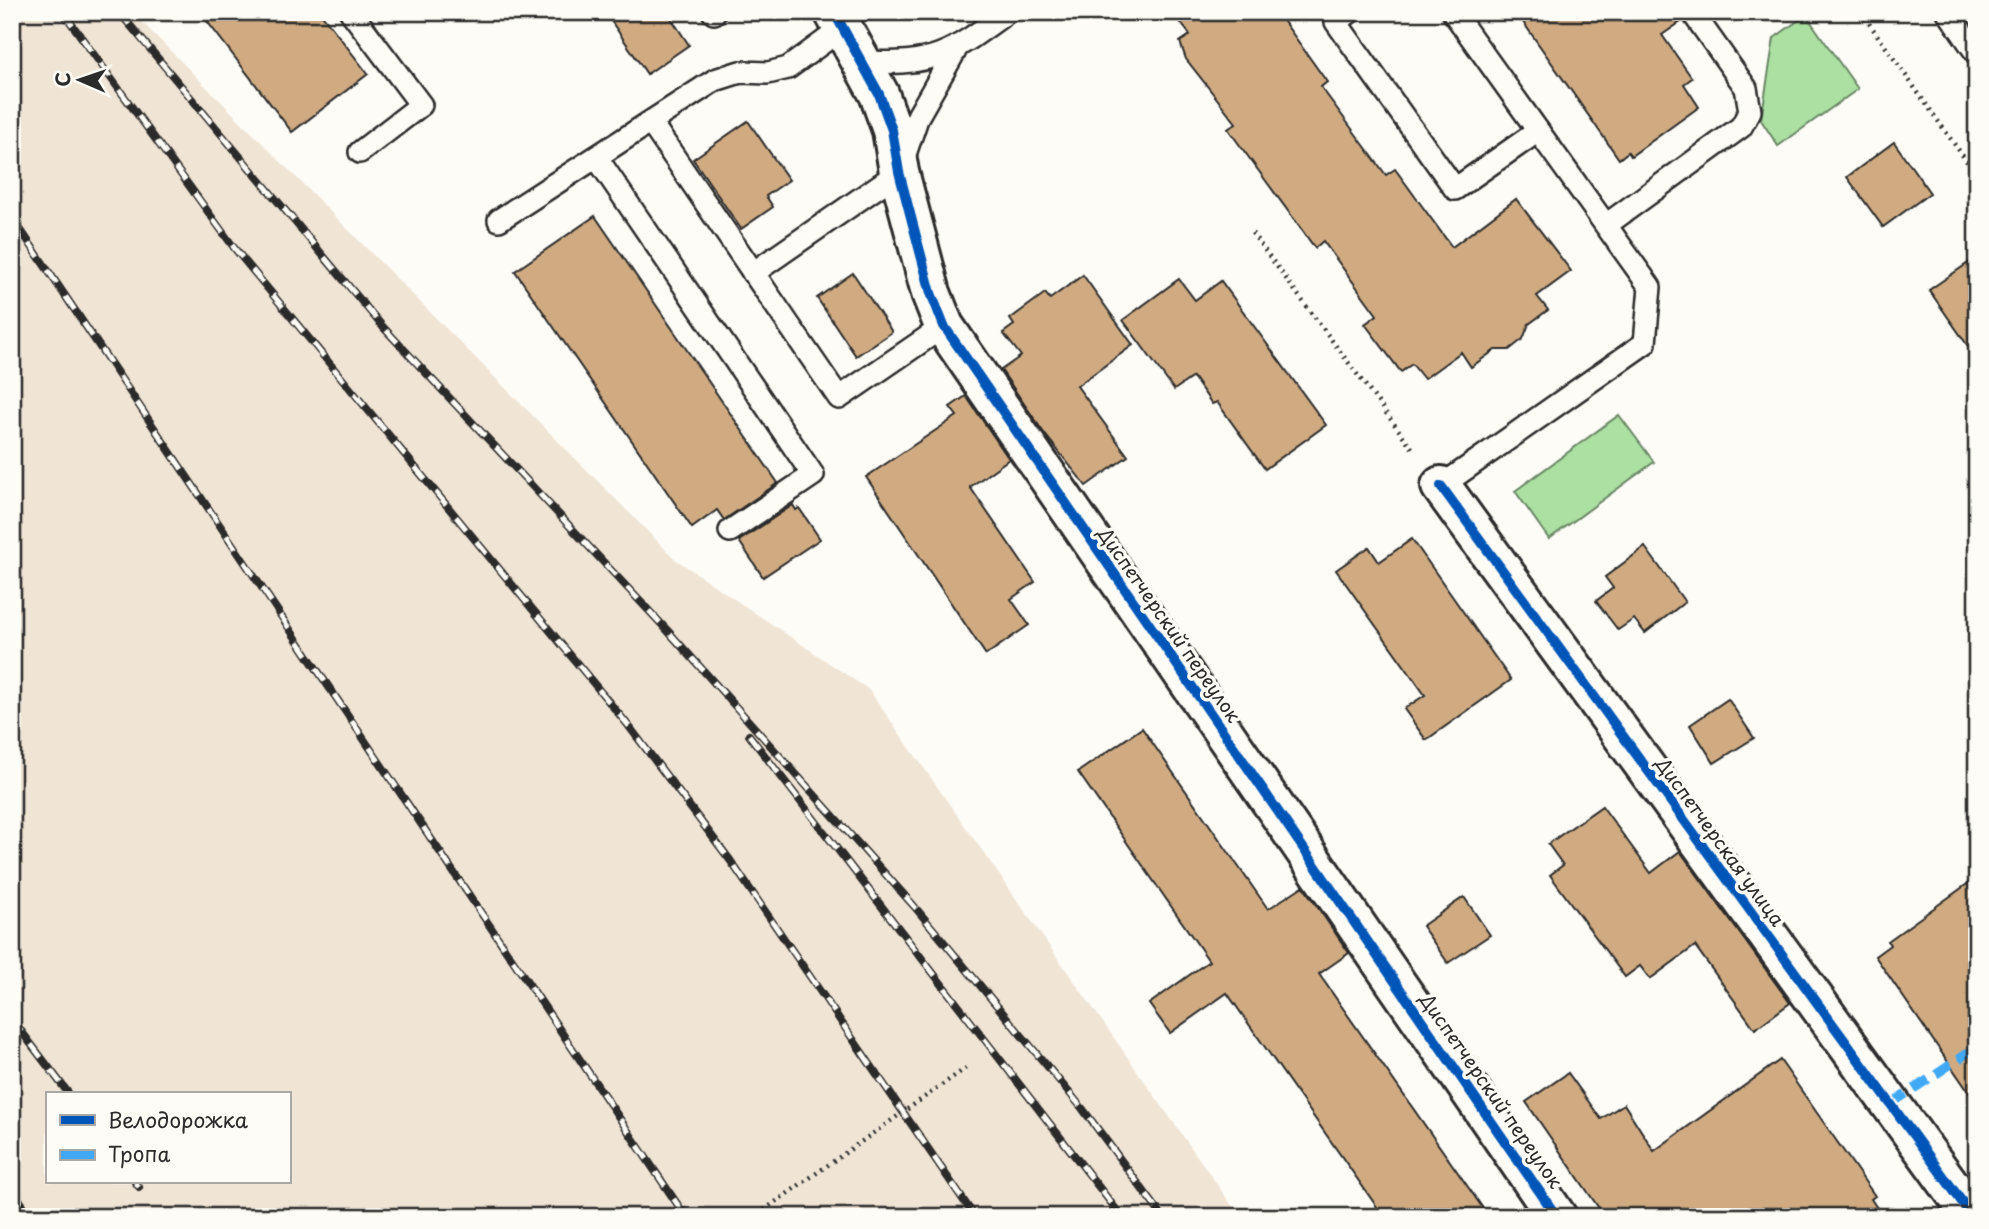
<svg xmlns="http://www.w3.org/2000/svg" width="1989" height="1229" viewBox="0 0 1989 1229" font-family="'Playpen Sans',sans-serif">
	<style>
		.built { fill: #f0e4d4; fill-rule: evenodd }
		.green { fill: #abe0a2; stroke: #6b8666; stroke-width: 2 }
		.building { fill: #d0ab82; stroke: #2b2b2b; stroke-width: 2 }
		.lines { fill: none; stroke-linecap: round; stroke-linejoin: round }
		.service-casing { stroke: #2b2b2b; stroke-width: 26 }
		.minor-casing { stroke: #2b2b2b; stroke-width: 44 }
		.path { stroke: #2b2b2b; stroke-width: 4.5; stroke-dasharray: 2 5; stroke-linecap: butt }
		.service { stroke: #fdfcf7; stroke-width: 21 }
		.minor { stroke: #fdfcf7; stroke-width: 38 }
		.rail-casing { stroke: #2b2b2b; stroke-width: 8 }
		.rail { stroke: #fdfcf7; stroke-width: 5; stroke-dasharray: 16; stroke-linecap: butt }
		.quiet { stroke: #3fa9f5; stroke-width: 9; stroke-dasharray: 18 9; stroke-linecap: butt }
		.cycleway-casing { stroke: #fdfcf7; stroke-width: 15 }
		.cycleway { stroke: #0057b8; stroke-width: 10 }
		.labels { text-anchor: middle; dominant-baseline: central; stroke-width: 7; stroke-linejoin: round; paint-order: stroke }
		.street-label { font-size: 19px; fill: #2b2b2b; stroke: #fdfcf7 }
	</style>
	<rect width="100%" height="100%" fill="#fdfcf7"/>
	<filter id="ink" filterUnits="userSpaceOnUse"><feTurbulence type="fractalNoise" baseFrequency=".0143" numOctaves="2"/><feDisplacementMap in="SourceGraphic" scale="14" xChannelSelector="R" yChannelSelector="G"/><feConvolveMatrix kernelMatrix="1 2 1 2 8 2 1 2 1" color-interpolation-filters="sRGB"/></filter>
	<g filter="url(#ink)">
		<path class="built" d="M12,12H132L675,559L869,690L1240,1217H12ZM47,1094H289V1182H47Z"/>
		<g class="green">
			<path d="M1806,15L1858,89L1778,146L1761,120L1774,38Z"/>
			<path d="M1619,415L1654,462L1549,539L1515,491Z"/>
		</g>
		<g class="building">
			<path d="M200,12H320L368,74L292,132Z"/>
			<path d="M605,12H667L689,45L647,74Z"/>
			<path d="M1173,12H1277L1327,82L1321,87L1386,175L1395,169L1452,247L1516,199L1571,271L1537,296L1548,310L1529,324L1523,339L1509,350H1495L1471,367L1461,352L1424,379L1412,364L1401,372L1365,324L1377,315L1323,241L1315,248L1228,129L1236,123L1186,59L1180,42L1190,35Z"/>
			<path d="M1516,12H1679L1682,21L1662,35L1692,78L1684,84L1699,107L1631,156L1628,152L1619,159Z"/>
			<path d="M748,121L789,180L766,196L773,207L741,229L693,159Z"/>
			<path d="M1894,142L1930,193L1883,227L1847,177Z"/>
			<path d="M595,216L778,483L724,520L717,510L692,528L515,271Z"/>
			<path d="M1977,257V359L1929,290Z"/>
			<path d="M853,273L892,332L856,356L817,298Z"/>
			<path d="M1083,275L1133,345L1077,386L1128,456L1086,486L1044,433L1001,370L1021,356L1003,333L1014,325L1010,319L1045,293L1050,299Z"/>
			<path d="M1179,279L1195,300L1221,281L1326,425L1265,469L1217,402L1212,404L1193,377L1174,390L1123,320Z"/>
			<path d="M966,396L1009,459L970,487L1035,582L1011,599L1029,625L986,655L866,477L957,416L950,407Z"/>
			<path d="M793,505L796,510L799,508L820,539L763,577L739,541Z"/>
			<path d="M1412,539L1511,680L1426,740L1404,709L1425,695L1336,570L1369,547L1379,562Z"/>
			<path d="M1645,547L1685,602L1645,633L1634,619L1618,630L1596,601L1613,588L1605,577Z"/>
			<path d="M1728,699L1754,738L1714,763L1690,725Z"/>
			<path d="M1142,728L1268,909L1303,886L1349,953L1319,974L1489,1217H1384L1227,993L1170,1033L1149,1004L1209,961L1078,772Z"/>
			<path d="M1602,806L1651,873L1680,851L1790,1003L1755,1029L1695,946L1650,979L1640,966L1625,977L1550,875L1563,865L1548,844Z"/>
			<path d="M1977,877V1104L1875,956L1890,945L1888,941Z"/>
			<path d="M1464,897L1490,935L1448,963L1422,926Z"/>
			<path d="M1780,1060L1875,1196L1871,1199L1883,1217H1605L1526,1102L1568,1073L1601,1119L1624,1104L1654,1151Z"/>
		</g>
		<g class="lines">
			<g class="service-casing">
				<g id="service">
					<path d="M351,12L421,105L360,152"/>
					<path d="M713,12L714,13"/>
					<path d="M1350,12L1336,22L1455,189L1538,131"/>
					<path d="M1948,12L1977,54"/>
					<path d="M862,62C937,65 948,55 1007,12"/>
					<path d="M651,123L839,398L944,326"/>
					<path d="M597,158L813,475L730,531"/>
					<path d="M499,220L715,80L740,72L768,73L788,68L844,27"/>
					<path d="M1606,225L1741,127L1750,111L1746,88L1692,12"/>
					<path d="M753,273L899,172L918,116L955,51"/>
					<path d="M1441,486L1645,343L1650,287L1453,12"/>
				</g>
			</g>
			<g class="minor-casing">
				<g id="minor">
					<path d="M834,12L879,94L892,130L899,172L931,293L944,326L1557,1217"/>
					<path d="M1441,486L1973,1217"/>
				</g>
			</g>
			<g class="path">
				<path d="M1861,12L1977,176"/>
				<path d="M1252,233L1415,452"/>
				<path d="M764,1210L966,1068"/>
			</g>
			<use href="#service" class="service"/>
			<use href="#minor" class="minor"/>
			<g class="rail-casing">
				<g id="rail">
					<path d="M63,12L235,249L628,725L730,860L975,1217"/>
					<path d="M119,12L383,327L667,630L914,906L1082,1108L1163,1217"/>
					<path d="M12,217L686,1217"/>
					<path d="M749,735L1122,1217"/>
					<path d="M12,1019L69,1094"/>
					<path d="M135,1182L139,1187"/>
					<path d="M12,1189L31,1217"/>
				</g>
			</g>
			<use href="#rail" class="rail"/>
			<path class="quiet" d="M1891,1104L1977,1047"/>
			<g class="cycleway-casing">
				<g id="cycleway">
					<path d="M834,12L879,94L892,130L899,172L931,293L944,326L1557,1217"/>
					<path d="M1441,486L1973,1217"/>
				</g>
			</g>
			<use href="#cycleway" class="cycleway"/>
		</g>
	</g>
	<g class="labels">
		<g class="street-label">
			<text transform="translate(1170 624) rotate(55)">Диспетчерский переулок</text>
			<text transform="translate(1721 841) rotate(54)">Диспетчерская улица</text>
			<text transform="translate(1492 1090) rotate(55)">Диспетчерский переулок</text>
		</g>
	</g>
	<rect width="1989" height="1229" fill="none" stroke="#fdfcf7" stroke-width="42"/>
	<rect x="21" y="21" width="1947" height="1187" fill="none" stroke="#2b2b2b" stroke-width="2.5" filter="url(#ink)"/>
	<rect x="46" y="1092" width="245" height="91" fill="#fdfcf7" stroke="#a9a8a5" stroke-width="2"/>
	<rect x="60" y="1115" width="35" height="10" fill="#0057b8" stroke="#a9a8a5" stroke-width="2"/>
	<text x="108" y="1128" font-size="21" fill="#2b2b2b">Велодорожка</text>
	<rect x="60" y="1150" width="35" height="10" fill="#3fa9f5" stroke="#a9a8a5" stroke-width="2"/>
	<text x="108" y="1162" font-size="21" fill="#2b2b2b">Тропа</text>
	<g transform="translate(80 80) rotate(272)" stroke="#fdfcf7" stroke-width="5" paint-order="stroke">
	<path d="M0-5L12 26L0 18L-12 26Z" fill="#2b2b2b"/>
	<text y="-10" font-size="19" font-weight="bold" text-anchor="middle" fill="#2b2b2b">С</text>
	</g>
</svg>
